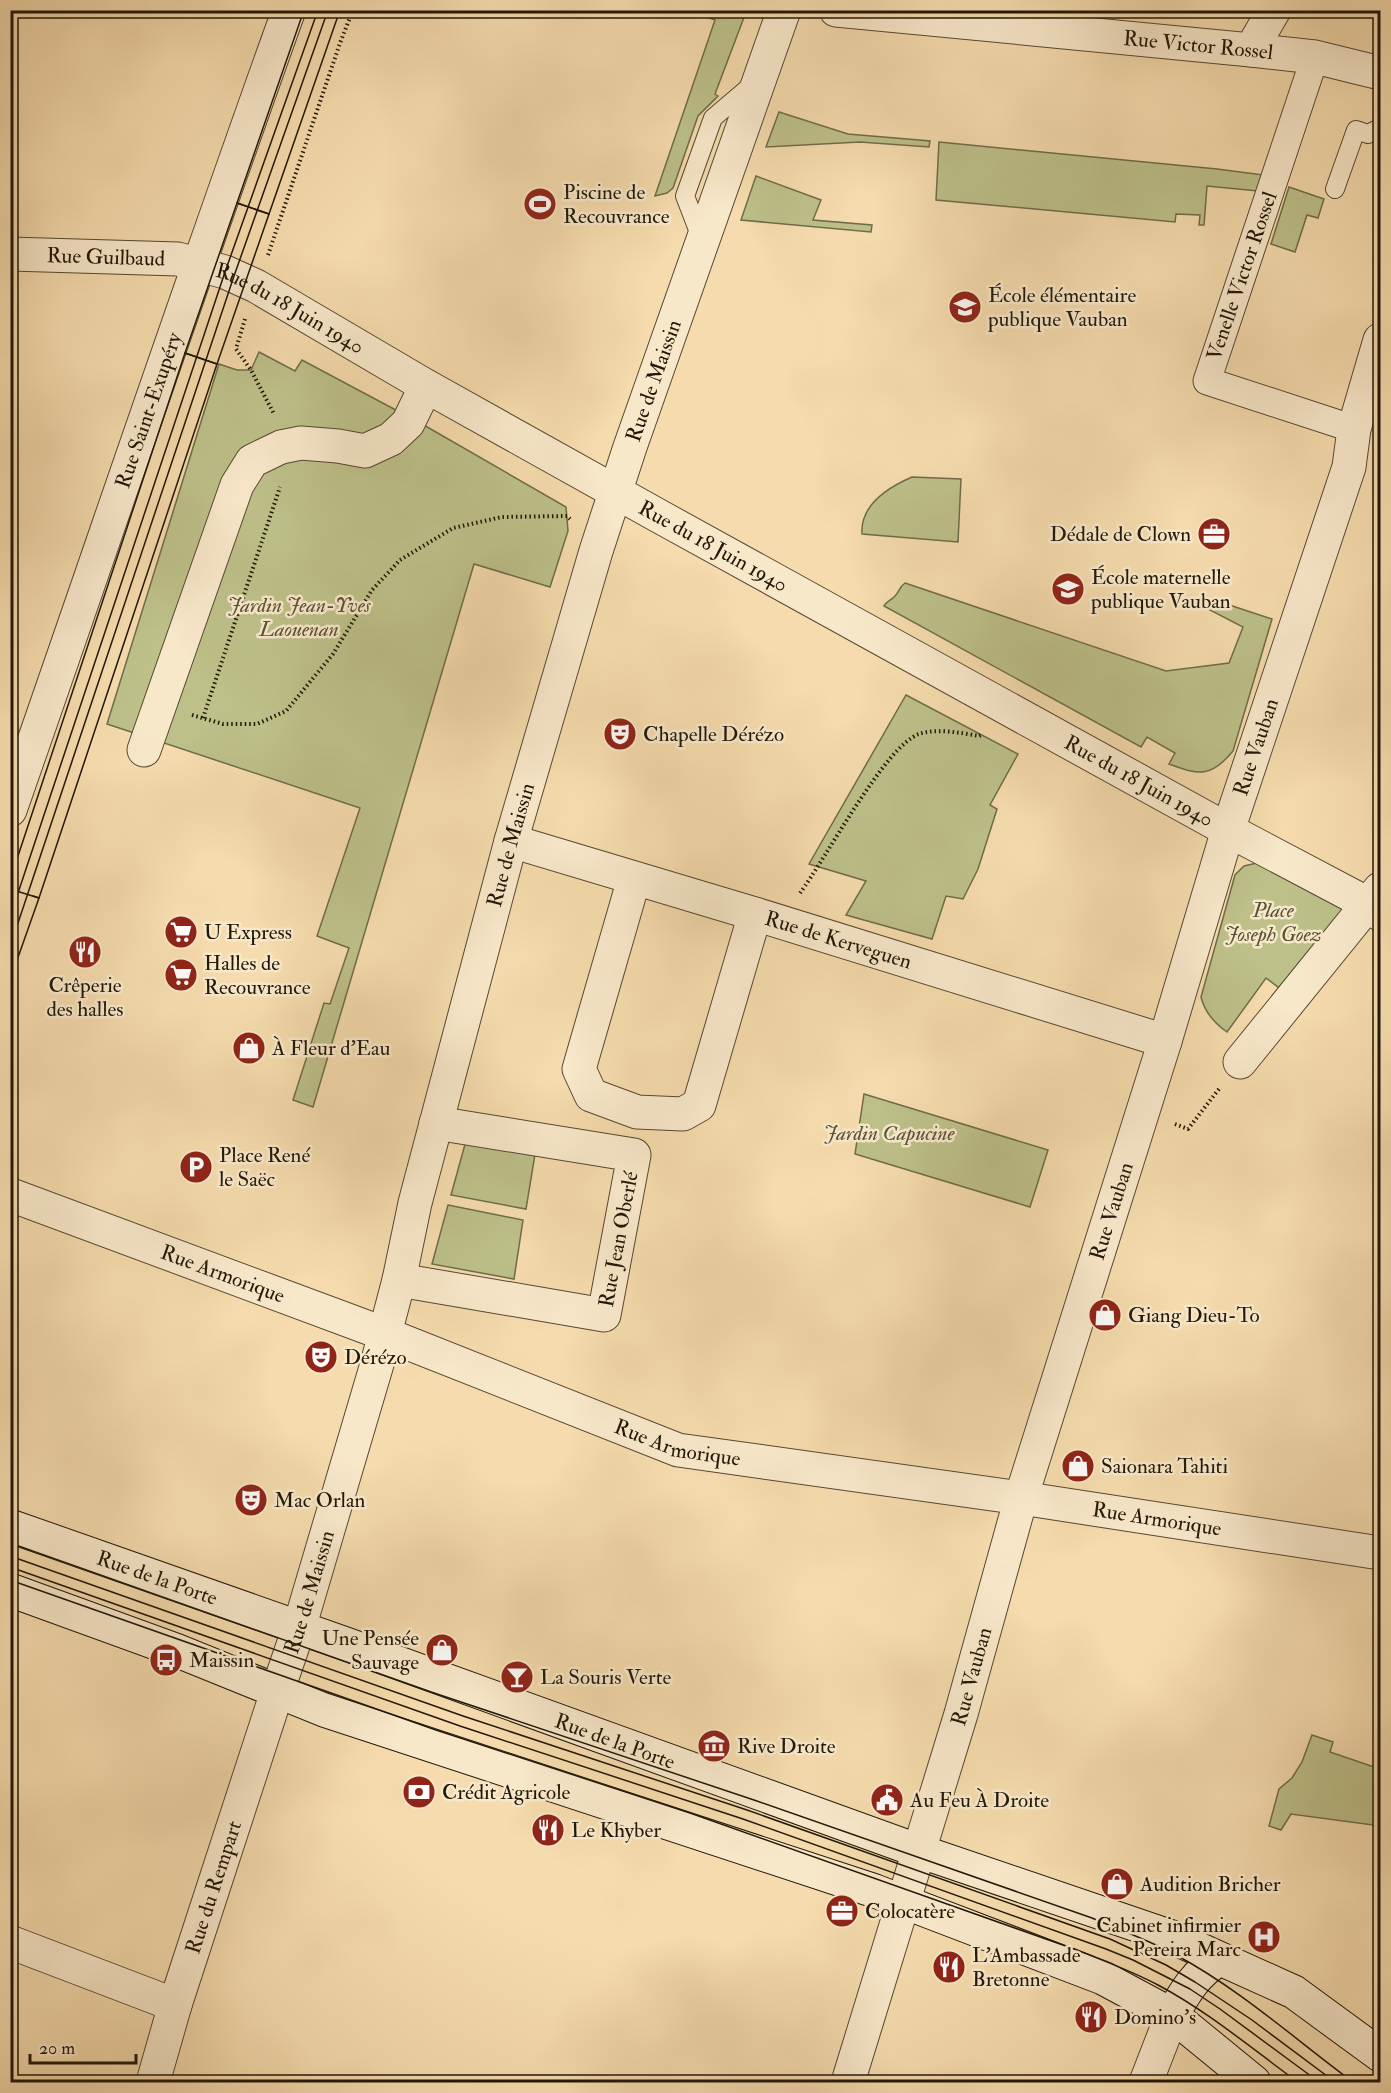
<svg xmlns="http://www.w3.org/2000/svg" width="1391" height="2093" viewBox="0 0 1391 2093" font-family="'IM FELL Double Pica',serif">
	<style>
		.green { fill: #bdc089; stroke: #6f6c48; stroke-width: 1.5 }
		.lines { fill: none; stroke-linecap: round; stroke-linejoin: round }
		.service-casing { stroke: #564831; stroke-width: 20 }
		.pedestrian-casing { stroke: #564831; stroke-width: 29 }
		.minor-casing { stroke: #564831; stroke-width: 35 }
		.tertiary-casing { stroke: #564831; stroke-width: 35 }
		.secondary-casing { stroke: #211708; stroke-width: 35 }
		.path { stroke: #211708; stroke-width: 4; stroke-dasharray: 1.5 3; stroke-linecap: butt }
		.service { stroke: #f8e8ca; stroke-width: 18 }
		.pedestrian { stroke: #f8e8ca; stroke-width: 27 }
		.minor { stroke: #f8e8ca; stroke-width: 33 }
		.tertiary { stroke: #f8e8ca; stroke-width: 33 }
		.secondary { stroke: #f8e8ca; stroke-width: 33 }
		.tram { stroke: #211708; stroke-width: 1.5 }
		.labels { text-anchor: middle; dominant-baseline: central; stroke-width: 5; stroke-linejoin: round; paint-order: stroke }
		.street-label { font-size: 21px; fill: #211708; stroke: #f8e8ca }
		.poi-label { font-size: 21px; fill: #211708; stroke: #f8e8ca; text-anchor: start }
		.park-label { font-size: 21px; font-style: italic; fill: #585235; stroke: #f8e8ca }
	</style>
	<rect width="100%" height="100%" fill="#f5dbad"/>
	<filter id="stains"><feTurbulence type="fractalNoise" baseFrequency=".00333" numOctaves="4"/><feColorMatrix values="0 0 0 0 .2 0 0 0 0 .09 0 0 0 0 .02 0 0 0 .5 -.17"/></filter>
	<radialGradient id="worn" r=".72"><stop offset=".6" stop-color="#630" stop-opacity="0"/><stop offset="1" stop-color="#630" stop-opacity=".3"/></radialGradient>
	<g class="green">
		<path d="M689,11L745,10L746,12L715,94L718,96L698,116L673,188L667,193L655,196L715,20Z"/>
		<path d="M779,112L848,134L930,141L929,147L860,142L766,147Z"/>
		<path d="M939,142L1217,169L1264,175L1258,191L1207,186L1204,225H1199L1200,215L1176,214L1175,222L936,200Z"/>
		<path d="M756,176L821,200L813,220L872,225L871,232L741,220Z"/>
		<path d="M1289,187L1324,199L1318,218L1307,215L1295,252L1271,244Z"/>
		<path d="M259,352L295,371L302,360L422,424L566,507L568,531L550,587L474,564L313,1107L293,1100L324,1003L330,1004L349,948L317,936L360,808L107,724L219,364L237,370H251Z"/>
		<path d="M912,477L961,479L958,542L862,534C860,505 889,487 912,477Z"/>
		<path d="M905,583L1166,671L1229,663L1243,627L1208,609L1214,600L1272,619L1233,751C1211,778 1199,775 1169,764L1175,753L1147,737L1141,747L884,606C887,601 890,601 894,597C899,593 899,587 905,583Z"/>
		<path d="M906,695L1018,754L990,805L997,809L978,869L963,899L946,896L932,939L846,915L866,881L809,864Z"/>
		<path d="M1257,863L1347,910L1282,990L1266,978L1227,1032C1214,1023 1205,1013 1201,997L1235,875L1244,866Z"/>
		<path d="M864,1094L1048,1150L1030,1207L855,1154Z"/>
		<path d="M467,1137L536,1148L526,1209L451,1195Z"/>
		<path d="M448,1205L523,1220L514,1279L432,1264Z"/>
		<path d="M1312,1735L1333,1742L1330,1752L1380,1769V1826L1291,1814L1281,1830L1269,1826L1279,1789L1292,1778L1302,1762Z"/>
	</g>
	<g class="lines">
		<g class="service-casing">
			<g id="service">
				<path d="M1335,189L1356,130L1368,134L1380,128"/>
				<path d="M702,240L685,196L713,118L753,84"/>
			</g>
		</g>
		<g class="pedestrian-casing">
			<path id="pedestrian" d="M1315,57L1207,381L1354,429"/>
		</g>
		<g class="minor-casing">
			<g id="minor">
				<path id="s1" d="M836,10L1251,50L1315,57L1380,73"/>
				<path d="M1251,50L1274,10"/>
				<path id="s2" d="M10,254L178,259L225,272L256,286L426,386L657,515L1228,830L1370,905L1380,914"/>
				<path d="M144,750L237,485L252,461L281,447L301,443L338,446L365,451L391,439L408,423L426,386"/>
				<path id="s3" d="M10,810C103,544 193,276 289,10"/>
				<path id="s4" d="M511,841L755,914L1165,1041"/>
				<path d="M634,879L579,1069L591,1095L637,1112L683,1114L699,1105L755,914"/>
				<path d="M1240,1062L1380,889"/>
				<path id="s5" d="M11,1195L385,1334L678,1450L1021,1498L1380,1553"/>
				<path id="s6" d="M399,1280L604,1315L634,1155L436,1123"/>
				<path d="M10,1942L175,2005"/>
				<path id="s7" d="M153,2082L175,2005L277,1692"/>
				<path id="s8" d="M848,2082L961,1714L1021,1498L1165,1041L1228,830L1349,467L1354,429L1380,340"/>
			</g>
		</g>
		<g class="tertiary-casing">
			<g id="tertiary">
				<path id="s9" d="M277,1692L299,1628L377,1364L399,1280L415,1203L511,841L596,551L630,447L784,10"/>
				<path d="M1146,2082L1172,2015"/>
			</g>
		</g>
		<g class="secondary-casing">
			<g id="secondary">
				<path id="s10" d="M10,1526L346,1644L919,1851L1172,1937L1294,1992L1380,2055"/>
				<path d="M10,1590L178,1651L324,1710L875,1891L1103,1978L1172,2015L1254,2082"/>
				<path d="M1172,2015C1185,1992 1196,1973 1219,1959"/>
			</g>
		</g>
		<g class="path">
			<path d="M268,255L340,43L353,10"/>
			<path d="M245,319L236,349L251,370L274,414"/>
			<path d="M192,715L223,724H257L286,711L333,654L372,590L400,560L453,528L502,517L567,516L570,519"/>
			<path d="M203,718L280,487"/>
			<path d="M800,893C825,860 885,746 919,734C936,728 962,733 979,736L983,734"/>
			<path d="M1175,1124L1188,1129L1219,1089"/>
		</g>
		<use href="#service" class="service"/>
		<use href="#pedestrian" class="pedestrian"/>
		<use href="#minor" class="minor"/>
		<use href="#tertiary" class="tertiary"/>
		<use href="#secondary" class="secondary"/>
		<g class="tram">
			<path d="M304,10L237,203L269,214L340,10"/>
			<path d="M237,203L269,214L217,364L185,353Z"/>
			<path d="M10,880L185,353L217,364L39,898L10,889"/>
			<path d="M10,917L225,272L318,10"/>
			<path d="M10,947L234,276L328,10"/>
			<path d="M10,980L39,898L33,896"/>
			<path d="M10,1543L434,1693L754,1800L1092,1918C1120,1930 1149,1940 1176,1955C1241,1990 1296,2040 1353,2082"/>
			<path d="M10,1556L463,1716L747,1810L1110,1939L1166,1965L1195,1982L1252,2020L1335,2082"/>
			<path d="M10,1567L460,1726L743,1819L1106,1949L1133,1960L1190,1989L1220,2009L1319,2082"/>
			<path d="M10,1580L436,1730L690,1813L1077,1950C1104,1961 1132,1971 1158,1985C1207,2011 1250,2047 1295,2080L1296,2078L1301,2082"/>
		</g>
	</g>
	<defs>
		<g id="stadium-disc" transform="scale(1.725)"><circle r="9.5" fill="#8f2418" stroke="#f8e8ca"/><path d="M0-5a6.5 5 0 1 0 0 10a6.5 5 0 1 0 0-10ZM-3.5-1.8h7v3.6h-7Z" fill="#fff"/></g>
		<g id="school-disc" transform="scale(1.725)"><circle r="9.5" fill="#8f2418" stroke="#f8e8ca"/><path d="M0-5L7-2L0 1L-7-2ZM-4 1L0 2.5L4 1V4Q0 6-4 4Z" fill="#fff"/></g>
		<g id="office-disc" transform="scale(1.725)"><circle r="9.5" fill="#8f2418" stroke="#f8e8ca"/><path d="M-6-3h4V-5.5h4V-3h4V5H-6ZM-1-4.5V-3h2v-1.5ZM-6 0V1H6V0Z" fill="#fff"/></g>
		<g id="theatre-disc" transform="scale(1.725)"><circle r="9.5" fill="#8f2418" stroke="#f8e8ca"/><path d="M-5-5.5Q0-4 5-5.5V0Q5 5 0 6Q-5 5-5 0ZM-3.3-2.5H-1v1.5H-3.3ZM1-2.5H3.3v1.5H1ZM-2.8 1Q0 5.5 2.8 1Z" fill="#fff"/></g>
		<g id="supermarket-disc" transform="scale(1.725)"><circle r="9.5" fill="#8f2418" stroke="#f8e8ca"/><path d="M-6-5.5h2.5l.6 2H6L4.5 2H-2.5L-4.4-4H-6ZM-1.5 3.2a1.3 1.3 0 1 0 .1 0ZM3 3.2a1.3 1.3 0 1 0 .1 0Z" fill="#fff"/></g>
		<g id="restaurant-disc" transform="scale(1.725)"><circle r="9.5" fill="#8f2418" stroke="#f8e8ca"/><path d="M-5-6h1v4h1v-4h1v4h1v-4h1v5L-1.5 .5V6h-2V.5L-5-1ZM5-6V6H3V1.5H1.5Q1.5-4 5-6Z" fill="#fff"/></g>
		<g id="shop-disc" transform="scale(1.725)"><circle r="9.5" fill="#8f2418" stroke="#f8e8ca"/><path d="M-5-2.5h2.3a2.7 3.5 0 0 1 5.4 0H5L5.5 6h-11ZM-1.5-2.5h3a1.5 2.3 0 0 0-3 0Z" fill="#fff"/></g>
		<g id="parking-disc" transform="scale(1.725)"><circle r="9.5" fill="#8f2418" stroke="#f8e8ca"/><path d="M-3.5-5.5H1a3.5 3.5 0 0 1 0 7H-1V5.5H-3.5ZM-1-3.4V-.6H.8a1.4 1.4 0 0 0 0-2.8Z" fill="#fff"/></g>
		<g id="bus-disc" transform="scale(1.725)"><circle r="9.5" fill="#8f2418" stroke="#f8e8ca"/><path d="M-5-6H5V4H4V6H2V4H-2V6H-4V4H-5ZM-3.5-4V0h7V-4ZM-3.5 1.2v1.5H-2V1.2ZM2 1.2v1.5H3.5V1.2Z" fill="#fff"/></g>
		<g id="bar-disc" transform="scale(1.725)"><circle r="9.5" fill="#8f2418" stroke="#f8e8ca"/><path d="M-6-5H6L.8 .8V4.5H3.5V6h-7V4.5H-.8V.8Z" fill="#fff"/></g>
		<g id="museum-disc" transform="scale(1.725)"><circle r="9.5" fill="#8f2418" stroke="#f8e8ca"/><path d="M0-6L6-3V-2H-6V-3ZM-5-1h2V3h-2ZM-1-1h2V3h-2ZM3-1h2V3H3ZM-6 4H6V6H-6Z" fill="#fff"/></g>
		<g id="bank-disc" transform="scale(1.725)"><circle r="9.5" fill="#8f2418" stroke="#f8e8ca"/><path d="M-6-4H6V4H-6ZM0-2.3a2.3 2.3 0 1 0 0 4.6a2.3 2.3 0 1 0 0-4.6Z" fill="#fff"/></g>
		<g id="civic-disc" transform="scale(1.725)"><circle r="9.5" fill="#8f2418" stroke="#f8e8ca"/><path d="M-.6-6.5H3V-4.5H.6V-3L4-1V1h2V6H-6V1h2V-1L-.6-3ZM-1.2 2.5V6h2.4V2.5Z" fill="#fff"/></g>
		<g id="hospital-disc" transform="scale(1.725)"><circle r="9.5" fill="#8f2418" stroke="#f8e8ca"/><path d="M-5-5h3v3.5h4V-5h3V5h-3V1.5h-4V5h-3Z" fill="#fff"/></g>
	</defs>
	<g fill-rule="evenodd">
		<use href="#stadium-disc" x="540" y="204"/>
		<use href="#school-disc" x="965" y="307"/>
		<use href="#office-disc" x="1214" y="534"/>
		<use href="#school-disc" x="1068" y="589"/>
		<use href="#theatre-disc" x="620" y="734"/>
		<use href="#supermarket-disc" x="181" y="932"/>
		<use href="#restaurant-disc" x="85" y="952"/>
		<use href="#supermarket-disc" x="181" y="975"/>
		<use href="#shop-disc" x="249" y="1048"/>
		<use href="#parking-disc" x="196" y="1167"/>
		<use href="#shop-disc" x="1105" y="1315"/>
		<use href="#theatre-disc" x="321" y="1357"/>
		<use href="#shop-disc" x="1078" y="1466"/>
		<use href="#theatre-disc" x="251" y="1500"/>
		<use href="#shop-disc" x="442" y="1650"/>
		<use href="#bus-disc" x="166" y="1660"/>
		<use href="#bar-disc" x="517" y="1677"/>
		<use href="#museum-disc" x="714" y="1746"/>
		<use href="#bank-disc" x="419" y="1792"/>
		<use href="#civic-disc" x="887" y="1800"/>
		<use href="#restaurant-disc" x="548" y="1830"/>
		<use href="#shop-disc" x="1117" y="1884"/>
		<use href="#office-disc" x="842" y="1911"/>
		<use href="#hospital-disc" x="1264" y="1937"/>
		<use href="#restaurant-disc" x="949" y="1967"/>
		<use href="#restaurant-disc" x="1091" y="2017"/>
	</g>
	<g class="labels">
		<g class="street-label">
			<text stroke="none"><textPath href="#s1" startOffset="364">Rue Victor Rossel</textPath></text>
			<text stroke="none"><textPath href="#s2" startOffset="96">Rue Guilbaud</textPath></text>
			<text transform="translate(1242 276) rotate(-71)">Venelle Victor Rossel</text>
			<text stroke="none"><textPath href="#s2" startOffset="291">Rue du 18 Juin 1940</textPath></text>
			<text stroke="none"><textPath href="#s9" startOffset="1365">Rue de Maissin</textPath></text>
			<text stroke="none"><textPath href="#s3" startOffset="423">Rue Saint-Exupéry</textPath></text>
			<text stroke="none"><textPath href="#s2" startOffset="777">Rue du 18 Juin 1940</textPath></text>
			<text stroke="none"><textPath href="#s8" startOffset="1396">Rue Vauban</textPath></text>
			<text stroke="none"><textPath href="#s2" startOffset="1263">Rue du 18 Juin 1940</textPath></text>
			<text stroke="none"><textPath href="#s9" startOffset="879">Rue de Maissin</textPath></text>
			<text stroke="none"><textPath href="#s4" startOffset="342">Rue de Kerveguen</textPath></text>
			<text stroke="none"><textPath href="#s8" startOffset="910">Rue Vauban</textPath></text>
			<text stroke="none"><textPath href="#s6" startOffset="285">Rue Jean Oberlé</textPath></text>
			<text stroke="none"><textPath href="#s5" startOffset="226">Rue Armorique</textPath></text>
			<text stroke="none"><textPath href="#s5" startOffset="712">Rue Armorique</textPath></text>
			<text stroke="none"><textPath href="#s5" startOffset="1198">Rue Armorique</textPath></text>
			<text stroke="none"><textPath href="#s10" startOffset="156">Rue de la Porte</textPath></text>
			<text stroke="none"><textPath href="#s9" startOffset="105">Rue de Maissin</textPath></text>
			<text stroke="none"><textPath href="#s8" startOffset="424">Rue Vauban</textPath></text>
			<text stroke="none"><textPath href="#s10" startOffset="642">Rue de la Porte</textPath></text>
			<text stroke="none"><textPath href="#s7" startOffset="204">Rue du Rempart</textPath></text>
		</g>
		<g class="poi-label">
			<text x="563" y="192">Piscine de<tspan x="563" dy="24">Recouvrance</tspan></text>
			<text x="988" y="295">École élémentaire<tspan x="988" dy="24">publique Vauban</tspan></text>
			<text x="1191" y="534" text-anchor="end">Dédale de Clown</text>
			<text x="1091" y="577">École maternelle<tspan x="1091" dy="24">publique Vauban</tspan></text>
			<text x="643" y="734">Chapelle Dérézo</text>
			<text x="204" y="932">U Express</text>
			<text x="204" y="963">Halles de<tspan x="204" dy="24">Recouvrance</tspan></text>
			<text x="85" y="985" text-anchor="middle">Crêperie<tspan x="85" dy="24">des halles</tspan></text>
			<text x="272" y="1048">À Fleur d'Eau</text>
			<text x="219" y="1155">Place René<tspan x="219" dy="24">le Saëc</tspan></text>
			<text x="1128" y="1315">Giang Dieu-To</text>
			<text x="344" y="1357">Dérézo</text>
			<text x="1101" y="1466">Saionara Tahiti</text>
			<text x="274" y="1500">Mac Orlan</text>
			<text x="419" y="1638" text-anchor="end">Une Pensée<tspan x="419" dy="24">Sauvage</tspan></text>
			<text x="189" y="1660">Maissin</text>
			<text x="540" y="1677">La Souris Verte</text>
			<text x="737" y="1746">Rive Droite</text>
			<text x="442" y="1792">Crédit Agricole</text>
			<text x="910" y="1800">Au Feu À Droite</text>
			<text x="571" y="1830">Le Khyber</text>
			<text x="1140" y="1884">Audition Bricher</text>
			<text x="865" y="1911">Colocatère</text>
			<text x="1241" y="1925" text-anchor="end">Cabinet infirmier<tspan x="1241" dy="24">Pereira Marc</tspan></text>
			<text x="972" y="1955">L'Ambassade<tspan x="972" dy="24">Bretonne</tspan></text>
			<text x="1114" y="2017">Domino's</text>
		</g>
		<g class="park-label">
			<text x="299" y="605">Jardin Jean-Yves<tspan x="299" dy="24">Laouenan</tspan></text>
			<text x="1273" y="910">Place<tspan x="1273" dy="24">Joseph Goez</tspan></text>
			<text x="889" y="1133">Jardin Capucine</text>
		</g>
	</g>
	<rect width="1391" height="2093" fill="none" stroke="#f5dbad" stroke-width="36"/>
	<rect x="12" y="12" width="1367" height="2069" fill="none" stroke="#211708" stroke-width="3"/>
	<rect x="18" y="18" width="1355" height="2057" fill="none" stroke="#211708" stroke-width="1.5"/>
	<path d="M30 2054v9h106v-9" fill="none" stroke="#211708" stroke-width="3"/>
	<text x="39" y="2054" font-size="18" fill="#211708" stroke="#f8e8ca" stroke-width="4.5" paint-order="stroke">20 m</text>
	<rect width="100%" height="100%" filter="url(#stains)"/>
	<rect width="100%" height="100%" fill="url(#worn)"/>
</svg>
